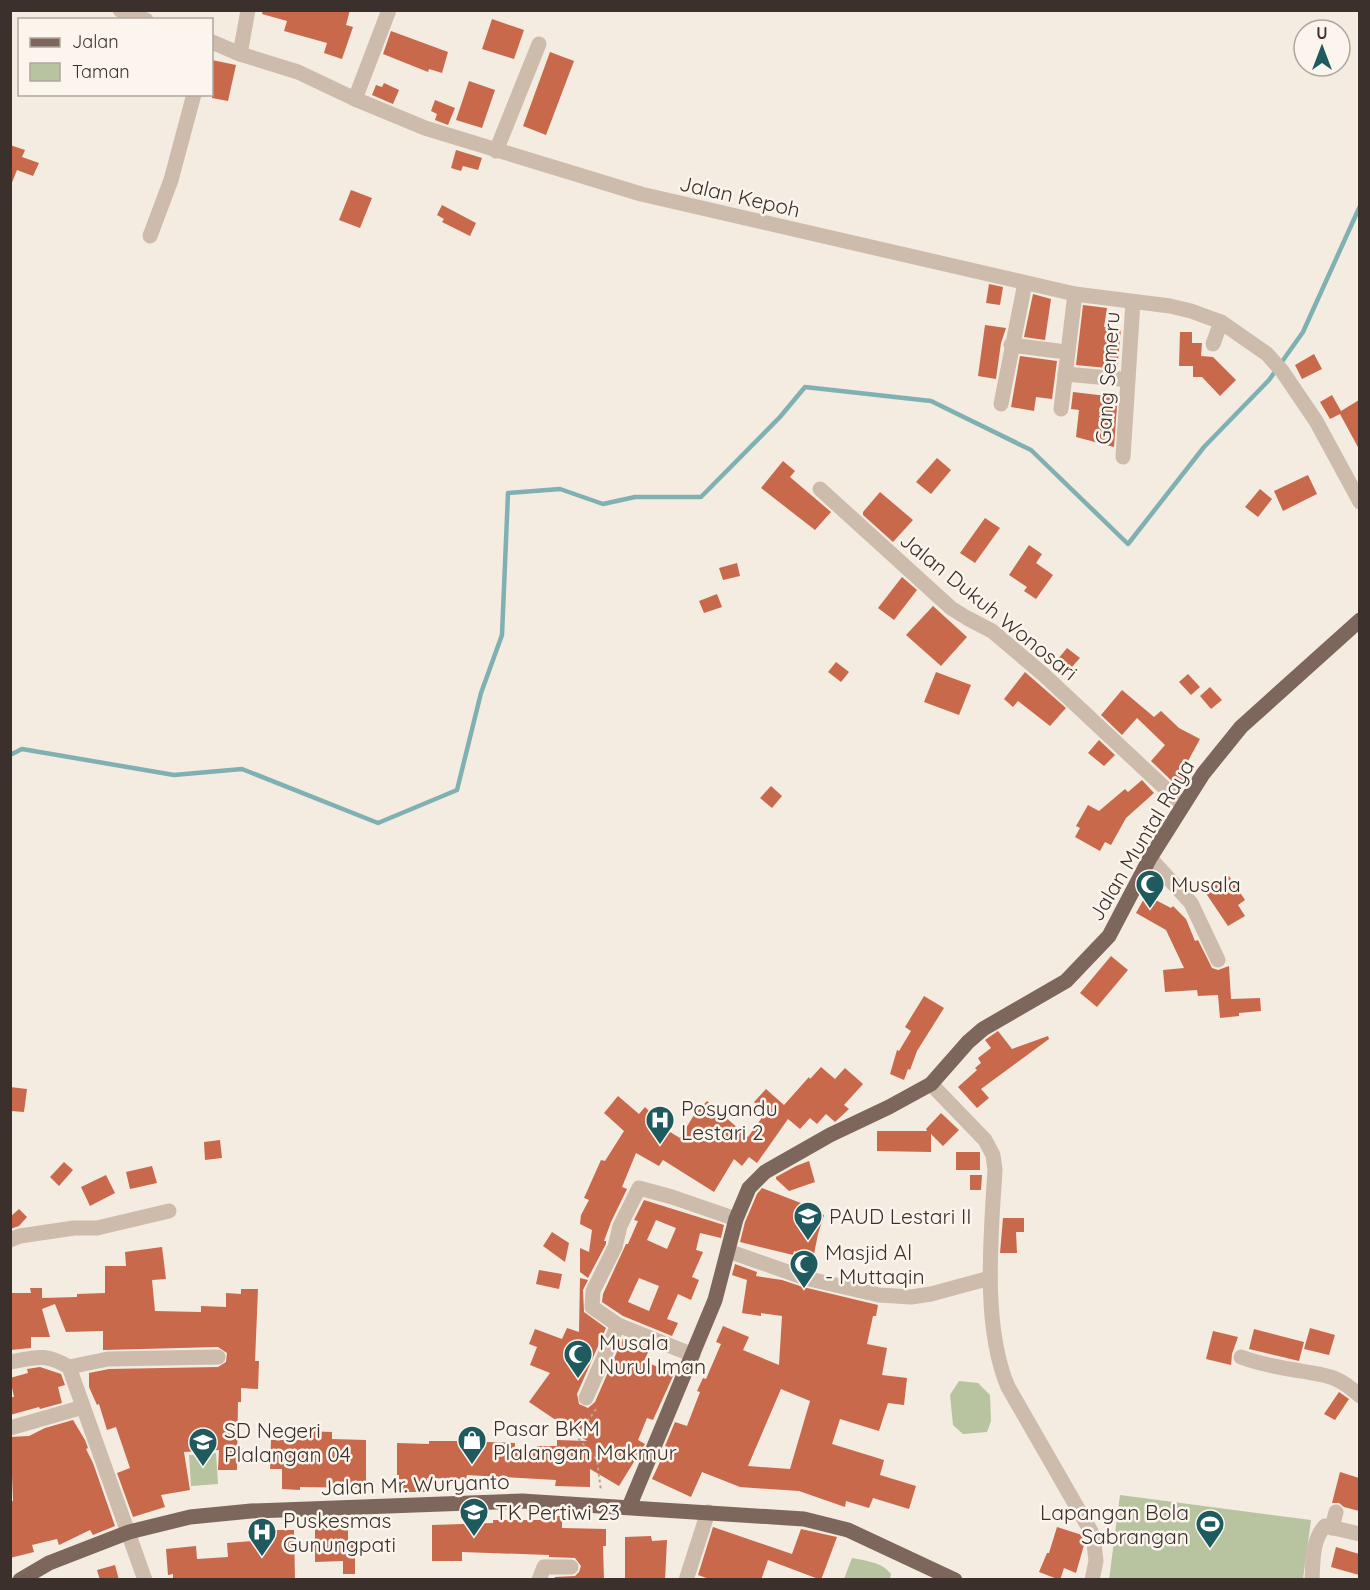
<svg xmlns="http://www.w3.org/2000/svg" width="1370" height="1590" viewBox="0 0 1370 1590" font-family="Quicksand,sans-serif">
	<style>
		.green { fill: #b8c4a0 }
		.lines { fill: none; stroke-linecap: round; stroke-linejoin: round }
		.stream { stroke: #7fb0b2; stroke-width: 4.5 }
		.building { fill: #c8694b; fill-rule: evenodd }
		.path { stroke: #b9a596; stroke-width: 2; stroke-dasharray: 3 3; stroke-linecap: butt }
		.minor { stroke: #cdbbac; stroke-width: 15 }
		.major { stroke: #7d675c; stroke-width: 15 }
		.labels { text-anchor: middle; dominant-baseline: central; stroke-width: 5; stroke-linejoin: round; paint-order: stroke }
		.street-label { font-size: 21px; fill: #3b302b; stroke: #fbf5ee }
		.poi-label { font-size: 21px; fill: #3b302b; stroke: #fbf5ee; text-anchor: start }
	</style>
	<rect width="100%" height="100%" fill="#f4ebe1"/>
	<g class="green">
		<path d="M959,1381L978,1383L990,1395L991,1421L987,1432L963,1434L953,1425L950,1395Z"/>
		<path d="M216,1453L218,1484L191,1486L189,1455Z"/>
		<path d="M1120,1495L1311,1520L1303,1579L1109,1580Z"/>
		<path d="M852,1558C866,1561 882,1562 891,1574L890,1579H844Z"/>
	</g>
	<g class="lines">
		<path class="stream" d="M10,755L22,749L174,775L242,769L378,823L457,790L481,693L502,635L508,493L560,489L603,504L635,497H701L780,417L805,387L931,401L1031,450L1128,544L1204,447L1269,380L1303,332L1360,206"/>
	</g>
	<g class="building">
		<path d="M263,10H350L346,25L353,27L342,59L324,53L327,43L284,31L287,21L262,14Z"/>
		<path d="M492,19L524,30L514,59L482,49Z"/>
		<path d="M391,31L448,52L442,73L429,69L428,72L383,54Z"/>
		<path d="M550,52L574,61L546,135L523,126Z"/>
		<path d="M212,60L236,65L228,101L212,98Z"/>
		<path d="M469,81L495,90L482,128L456,120Z"/>
		<path d="M384,83L399,90L393,104L372,95L376,85L382,87Z"/>
		<path d="M435,100L455,108L448,125L435,120L437,114L431,111Z"/>
		<path d="M10,145L25,150L22,157L39,163L33,176L17,170L11,185Z"/>
		<path d="M456,150L482,158L478,170L463,166L461,171L451,168Z"/>
		<path d="M351,190L372,198L360,228L339,220Z"/>
		<path d="M442,205L476,223L470,236L442,222L444,219L437,215Z"/>
		<path d="M989,284L1003,287L1000,305L986,303Z"/>
		<path d="M1033,294L1051,299L1045,340L1024,337Z"/>
		<path d="M1083,305L1107,308L1104,327L1121,329L1117,369L1076,365Z"/>
		<path d="M985,325L1006,328L1001,343L996,379L978,376Z"/>
		<path d="M1180,332H1192V343H1202L1201,356L1213,357L1236,380L1220,396L1202,377H1193V366H1179Z"/>
		<path d="M1314,354L1322,369L1302,379L1295,365Z"/>
		<path d="M1020,356L1057,361L1052,399L1036,397L1034,411L1011,407Z"/>
		<path d="M1073,392L1115,397L1114,405L1117,406L1114,447L1076,437L1079,410L1071,409Z"/>
		<path d="M1332,395L1341,411L1359,400V449L1340,414L1330,419L1320,402Z"/>
		<path d="M937,458L951,470L931,494L916,482Z"/>
		<path d="M783,461L795,471L790,477L831,512L815,530L761,488Z"/>
		<path d="M1308,475L1317,494L1283,511L1274,491Z"/>
		<path d="M1260,489L1272,499L1258,517L1245,507Z"/>
		<path d="M880,492L913,520L893,542L863,515V512Z"/>
		<path d="M985,518L1000,528L975,563L960,553Z"/>
		<path d="M1029,545L1042,554L1036,563L1053,575L1036,599L1024,591L1027,587L1009,575Z"/>
		<path d="M737,563L740,576L723,580L719,568Z"/>
		<path d="M902,577L917,590L894,620L878,608Z"/>
		<path d="M717,594L722,607L704,613L699,601Z"/>
		<path d="M933,606L967,637L941,666L906,635Z"/>
		<path d="M1067,648L1080,658L1070,669L1058,659Z"/>
		<path d="M836,662L849,672L841,682L828,672Z"/>
		<path d="M936,672L971,685L959,715L924,702Z"/>
		<path d="M1025,672L1066,708L1050,726L1018,701L1013,707L1004,699Z"/>
		<path d="M1188,674L1200,687L1191,695L1179,682Z"/>
		<path d="M1210,687L1222,700L1211,709L1200,696Z"/>
		<path d="M1122,690L1154,717L1161,711L1179,728L1200,739L1182,772L1186,776L1179,784L1175,780L1173,782L1151,761L1165,745L1137,718L1122,735L1101,715Z"/>
		<path d="M1099,740L1115,755L1104,766L1088,753Z"/>
		<path d="M1142,780L1154,793L1126,818L1111,845L1105,842L1100,851L1075,837L1080,828L1076,826L1088,805L1099,811L1125,789L1128,792Z"/>
		<path d="M771,786L782,796L772,808L760,798Z"/>
		<path d="M1229,876L1245,900L1238,905L1245,916L1228,926L1205,892Z"/>
		<path d="M1146,895L1171,908L1173,906L1186,919L1195,941L1198,940L1212,968L1218,970L1229,966L1231,999L1260,998L1261,1011L1239,1013V1016L1220,1018L1218,995L1198,996L1197,990L1165,992L1163,970L1184,968L1166,930L1136,913Z"/>
		<path d="M1111,956L1128,970L1097,1007L1080,993Z"/>
		<path d="M924,996L944,1008L917,1051L910,1070L908,1069L904,1080L890,1074L897,1050L899,1051L911,1031L905,1027Z"/>
		<path d="M998,1031L1012,1049L1048,1036L1049,1039L981,1089L989,1098L977,1108L958,1087L977,1070L975,1068L981,1063L978,1058L991,1048L985,1040Z"/>
		<path d="M821,1067L835,1079L845,1068L863,1084L844,1105L849,1109L835,1122L826,1114L817,1124L810,1118L800,1129L788,1119L757,1163L749,1157L742,1166L734,1159L714,1192L663,1160L659,1166L636,1153L622,1187L627,1189L611,1222L604,1241H606V1244L588,1278L580,1272V1248L589,1252L592,1230L580,1224L581,1215L589,1200L584,1198L601,1160L605,1161L624,1131L604,1113L618,1096L639,1114L645,1107L650,1112L652,1110L664,1121L660,1126L680,1138L694,1115L707,1101L748,1137L766,1112L754,1102L766,1089L784,1105L809,1077L810,1079Z"/>
		<path d="M10,1087L27,1089L24,1112L11,1111Z"/>
		<path d="M941,1113L959,1130L943,1146L931,1134V1152L877,1151V1131H927L926,1129Z"/>
		<path d="M220,1140L222,1158L205,1160L204,1142Z"/>
		<rect x="956" y="1152" width="24" height="18"/>
		<path d="M809,1161L815,1182L789,1191L776,1179V1177L796,1166Z"/>
		<path d="M64,1162L73,1170L59,1186L50,1177Z"/>
		<path d="M152,1166L157,1183L130,1189L126,1172Z"/>
		<path d="M106,1175L115,1193L90,1206L81,1187Z"/>
		<path d="M970,1175H982L981,1190H970Z"/>
		<path d="M762,1188L806,1205L805,1209L824,1215L818,1234L813,1259L794,1251L793,1255L740,1242L745,1222L757,1194Z"/>
		<path d="M644,1200L724,1225L721,1238L700,1233L696,1250L703,1252L692,1277L699,1280L691,1300L678,1294L667,1319L678,1323L672,1336L623,1316L602,1302L603,1294L626,1244H628L638,1221L634,1220ZM656,1220L676,1228L667,1249L647,1240ZM639,1278L659,1286L649,1311L628,1302Z"/>
		<path d="M19,1209L27,1217L19,1226L10,1229V1217Z"/>
		<path d="M1003,1218H1024V1232H1016L1017,1253H1000Z"/>
		<path d="M552,1232L569,1243L565,1262L543,1246Z"/>
		<path d="M162,1247L166,1279L152,1280L155,1311L201,1312V1306L226,1307V1293L241,1294V1289H258L255,1361H259L258,1389L241,1388V1402H238L237,1470H218L219,1450L184,1452L190,1490L161,1495L165,1507L133,1517L117,1473L130,1468L116,1427L107,1430L99,1404L97,1405L89,1387V1373L109,1369L218,1367L226,1362L227,1353L218,1347L103,1350V1331L66,1332L55,1304L42,1309L50,1337H31V1348L10,1350V1293H31L30,1288H42V1298L77,1297V1294L105,1293V1266H126L125,1252Z"/>
		<path d="M735,1264L757,1272L756,1276L782,1280L803,1287L878,1305L876,1316H873L867,1344L887,1348L882,1375L907,1378L904,1405L888,1403L879,1431L840,1419L832,1444L884,1460L880,1475L916,1486L909,1509L873,1498L869,1508L846,1501L845,1507L799,1491L740,1487L702,1472L691,1497L652,1479L667,1447L665,1446L675,1422L687,1426L700,1392L697,1391L703,1378L706,1379L721,1344L716,1342L723,1326L749,1337L743,1350L779,1365L782,1316L761,1313V1316L742,1313L747,1280L732,1275ZM781,1389L810,1401L790,1469L748,1466Z"/>
		<path d="M539,1270L562,1274L559,1289L536,1284Z"/>
		<path d="M580,1278L588,1280L583,1290L584,1312L606,1328L577,1394L579,1404L588,1408L595,1402L623,1338L650,1348L644,1361L674,1374L653,1420L647,1418L638,1440L645,1444L619,1486L590,1469V1487L555,1486L556,1480L467,1475L466,1479L427,1478V1492H399V1475H397V1443L429,1444V1441H457L515,1443V1449H537V1446H557V1440L587,1441L529,1402L550,1373L530,1365L537,1347L529,1344L535,1329L562,1339L567,1328L579,1332Z"/>
		<path d="M1310,1328L1335,1335L1329,1355L1304,1349Z"/>
		<path d="M1254,1329L1304,1342L1299,1361L1249,1349Z"/>
		<path d="M1213,1331L1238,1337L1232,1354L1231,1365L1206,1359Z"/>
		<path d="M40,1367L61,1374L65,1385L58,1387L62,1403L40,1409L39,1407L10,1415V1397H14L10,1378L28,1373L27,1369Z"/>
		<path d="M1339,1392L1349,1399L1335,1420L1324,1414Z"/>
		<path d="M73,1420L85,1440L88,1448L86,1449L93,1463L115,1526L93,1535L90,1530L59,1545L57,1539L32,1545L34,1552L10,1558V1501H13L12,1476L10,1475V1437L29,1436L45,1428Z"/>
		<path d="M304,1431L332,1432V1439L366,1440V1488L300,1487V1490L282,1489V1469H270L271,1440H304Z"/>
		<path d="M1340,1472L1359,1478V1511L1344,1507L1339,1503H1332Z"/>
		<path d="M542,1516H562V1528L606,1529V1546H603L604,1580H554L555,1577L575,1576L579,1572L581,1566L575,1558L549,1557V1555L462,1552V1561H432V1525L493,1523V1520H542Z"/>
		<path d="M346,1517H348V1541H355V1574H343V1561L315,1562V1518Z"/>
		<path d="M713,1527L792,1554L801,1529L837,1537L821,1580L768,1560L761,1580H712L698,1575Z"/>
		<path d="M1057,1527L1082,1535L1084,1545L1076,1573L1064,1568L1060,1580L1039,1572L1047,1553H1049Z"/>
		<path d="M266,1530H294L295,1580H173V1574L168,1575L166,1549L196,1546L197,1559L228,1557L227,1543L266,1540Z"/>
		<path d="M651,1536L652,1541L667,1540L665,1580H625V1537Z"/>
		<path d="M1336,1547L1359,1554V1575L1331,1567Z"/>
		<path d="M115,1565L119,1580H100L97,1570Z"/>
	</g>
	<g class="lines">
		<path class="path" d="M596,1409L577,1437L597,1460L601,1491"/>
		<g class="minor">
			<path d="M120,10L146,20"/>
			<path d="M212,42L240,54L298,72L355,99L425,128L641,194L1075,294L1170,306L1191,311L1221,322L1267,354L1282,371L1316,421L1360,502"/>
			<path d="M240,54L248,10"/>
			<path d="M355,99L389,10"/>
			<path d="M496,151L539,44"/>
			<path d="M150,236L171,180L194,94"/>
			<path d="M1213,344L1221,322"/>
			<path d="M1011,345L1058,351"/>
			<path d="M1065,374L1120,379"/>
			<path d="M1001,404L1025,283"/>
			<path d="M1061,409L1075,294"/>
			<path d="M1123,457L1133,302"/>
			<path d="M820,489L951,608L967,618L992,631L1044,675L1183,805"/>
			<path d="M1150,858L1191,903L1218,960"/>
			<path d="M931,1084L985,1140L993,1155L995,1170C991,1235 982,1326 1008,1387L1093,1535L1096,1561L1092,1580"/>
			<path d="M10,1240L20,1236L74,1228H97L169,1211"/>
			<path d="M728,1251L805,1278L879,1295L911,1297L931,1294L990,1278"/>
			<path d="M693,1355L618,1325L592,1307L593,1291L615,1247L620,1226L639,1188L672,1197L736,1219"/>
			<path d="M1241,1357C1260,1364 1281,1368 1301,1371C1328,1376 1337,1375 1360,1396"/>
			<path d="M10,1362C37,1357 45,1353 69,1367L145,1580"/>
			<path d="M69,1367L108,1359L218,1357"/>
			<path d="M586,1398L618,1325"/>
			<path d="M10,1428L83,1407"/>
			<path d="M1332,1528L1336,1512"/>
			<path d="M539,1580L544,1567H571"/>
			<path d="M686,1580L708,1512"/>
			<path d="M1312,1580C1313,1561 1312,1540 1325,1526L1360,1534"/>
		</g>
		<g class="major">
			<path d="M629,1507L715,1300L736,1219L749,1188L765,1172L830,1135L889,1107L931,1084L968,1042L983,1029L1066,981L1109,936L1150,858L1203,774L1241,727L1360,620"/>
			<path d="M20,1580L49,1563L129,1532L190,1517L251,1511L522,1501L804,1519L848,1530L955,1580"/>
		</g>
	</g>
	<defs>
		<g id="mosque-pin" transform="scale(1.5)"><path d="M0 17L-7.5 6A9.5 9.5 0 1 1 7.5 6Z" fill="#1f5a5e" stroke="#fbf5ee"/><path d="M3.5-4.9A6 6 0 1 0 3.5 4.9A5 5 0 1 1 3.5-4.9Z" fill="#fff"/></g>
		<g id="hospital-pin" transform="scale(1.5)"><path d="M0 17L-7.5 6A9.5 9.5 0 1 1 7.5 6Z" fill="#1f5a5e" stroke="#fbf5ee"/><path d="M-5-5h3v3.5h4V-5h3V5h-3V1.5h-4V5h-3Z" fill="#fff"/></g>
		<g id="school-pin" transform="scale(1.5)"><path d="M0 17L-7.5 6A9.5 9.5 0 1 1 7.5 6Z" fill="#1f5a5e" stroke="#fbf5ee"/><path d="M0-5L7-2L0 1L-7-2ZM-4 1L0 2.5L4 1V4Q0 6-4 4Z" fill="#fff"/></g>
		<g id="shop-pin" transform="scale(1.5)"><path d="M0 17L-7.5 6A9.5 9.5 0 1 1 7.5 6Z" fill="#1f5a5e" stroke="#fbf5ee"/><path d="M-5-2.5h2.3a2.7 3.5 0 0 1 5.4 0H5L5.5 6h-11ZM-1.5-2.5h3a1.5 2.3 0 0 0-3 0Z" fill="#fff"/></g>
		<g id="stadium-pin" transform="scale(1.5)"><path d="M0 17L-7.5 6A9.5 9.5 0 1 1 7.5 6Z" fill="#1f5a5e" stroke="#fbf5ee"/><path d="M0-5a6.5 5 0 1 0 0 10a6.5 5 0 1 0 0-10ZM-3.5-1.8h7v3.6h-7Z" fill="#fff"/></g>
	</defs>
	<g fill-rule="evenodd">
		<use href="#mosque-pin" x="1150" y="884"/>
		<use href="#hospital-pin" x="660" y="1120"/>
		<use href="#school-pin" x="808" y="1216"/>
		<use href="#mosque-pin" x="804" y="1264"/>
		<use href="#mosque-pin" x="578" y="1354"/>
		<use href="#shop-pin" x="472" y="1440"/>
		<use href="#school-pin" x="203" y="1442"/>
		<use href="#school-pin" x="474" y="1512"/>
		<use href="#stadium-pin" x="1210" y="1524"/>
		<use href="#hospital-pin" x="262" y="1532"/>
	</g>
	<g class="labels">
		<g class="street-label">
			<text transform="translate(740 196) rotate(13)">Jalan Kepoh</text>
			<text transform="translate(1107 378) rotate(-86)">Gang Semeru</text>
			<text transform="translate(989 606) rotate(39)">Jalan Dukuh Wonosari</text>
			<text transform="translate(1141 840) rotate(-59)">Jalan Muntal Raya</text>
			<text transform="translate(415 1484) rotate(-2)">Jalan Mr. Wuryanto</text>
		</g>
		<g class="poi-label">
			<text x="1171" y="884">Musala</text>
			<text x="681" y="1108">Posyandu<tspan x="681" dy="24">Lestari 2</tspan></text>
			<text x="829" y="1216">PAUD Lestari II</text>
			<text x="825" y="1252">Masjid Al<tspan x="825" dy="24">- Muttaqin</tspan></text>
			<text x="599" y="1342">Musala<tspan x="599" dy="24">Nurul Iman</tspan></text>
			<text x="493" y="1428">Pasar BKM<tspan x="493" dy="24">Plalangan Makmur</tspan></text>
			<text x="224" y="1430">SD Negeri<tspan x="224" dy="24">Plalangan 04</tspan></text>
			<text x="495" y="1512">TK Pertiwi 23</text>
			<text x="1189" y="1512" text-anchor="end">Lapangan Bola<tspan x="1189" dy="24">Sabrangan</tspan></text>
			<text x="283" y="1520">Puskesmas<tspan x="283" dy="24">Gunungpati</tspan></text>
		</g>
	</g>
	<rect width="1370" height="1590" fill="none" stroke="#3b302b" stroke-width="24"/>
	<rect x="18" y="18" width="195" height="78" fill="#fbf5ee" stroke="#aea6a0" stroke-width="1.5"/>
	<rect x="30" y="38" width="30" height="9" fill="#7d675c" stroke="#aea6a0" stroke-width="1.5"/>
	<text x="72" y="48" font-size="18" fill="#3b302b">Jalan</text>
	<rect x="30" y="63" width="30" height="18" fill="#b8c4a0" stroke="#aea6a0" stroke-width="1.5"/>
	<text x="72" y="78" font-size="18" fill="#3b302b">Taman</text>
	<g transform="translate(1322 48)"><circle r="28" fill="#fbf5ee" stroke="#aea6a0" stroke-width="1.5"/>
	<path d="M0-4.5L10 22L0 15L-10 22Z" fill="#1f5a5e"/>
	<text y="-9" font-size="16" font-weight="bold" text-anchor="middle" fill="#3b302b">U</text>
	</g>
</svg>
